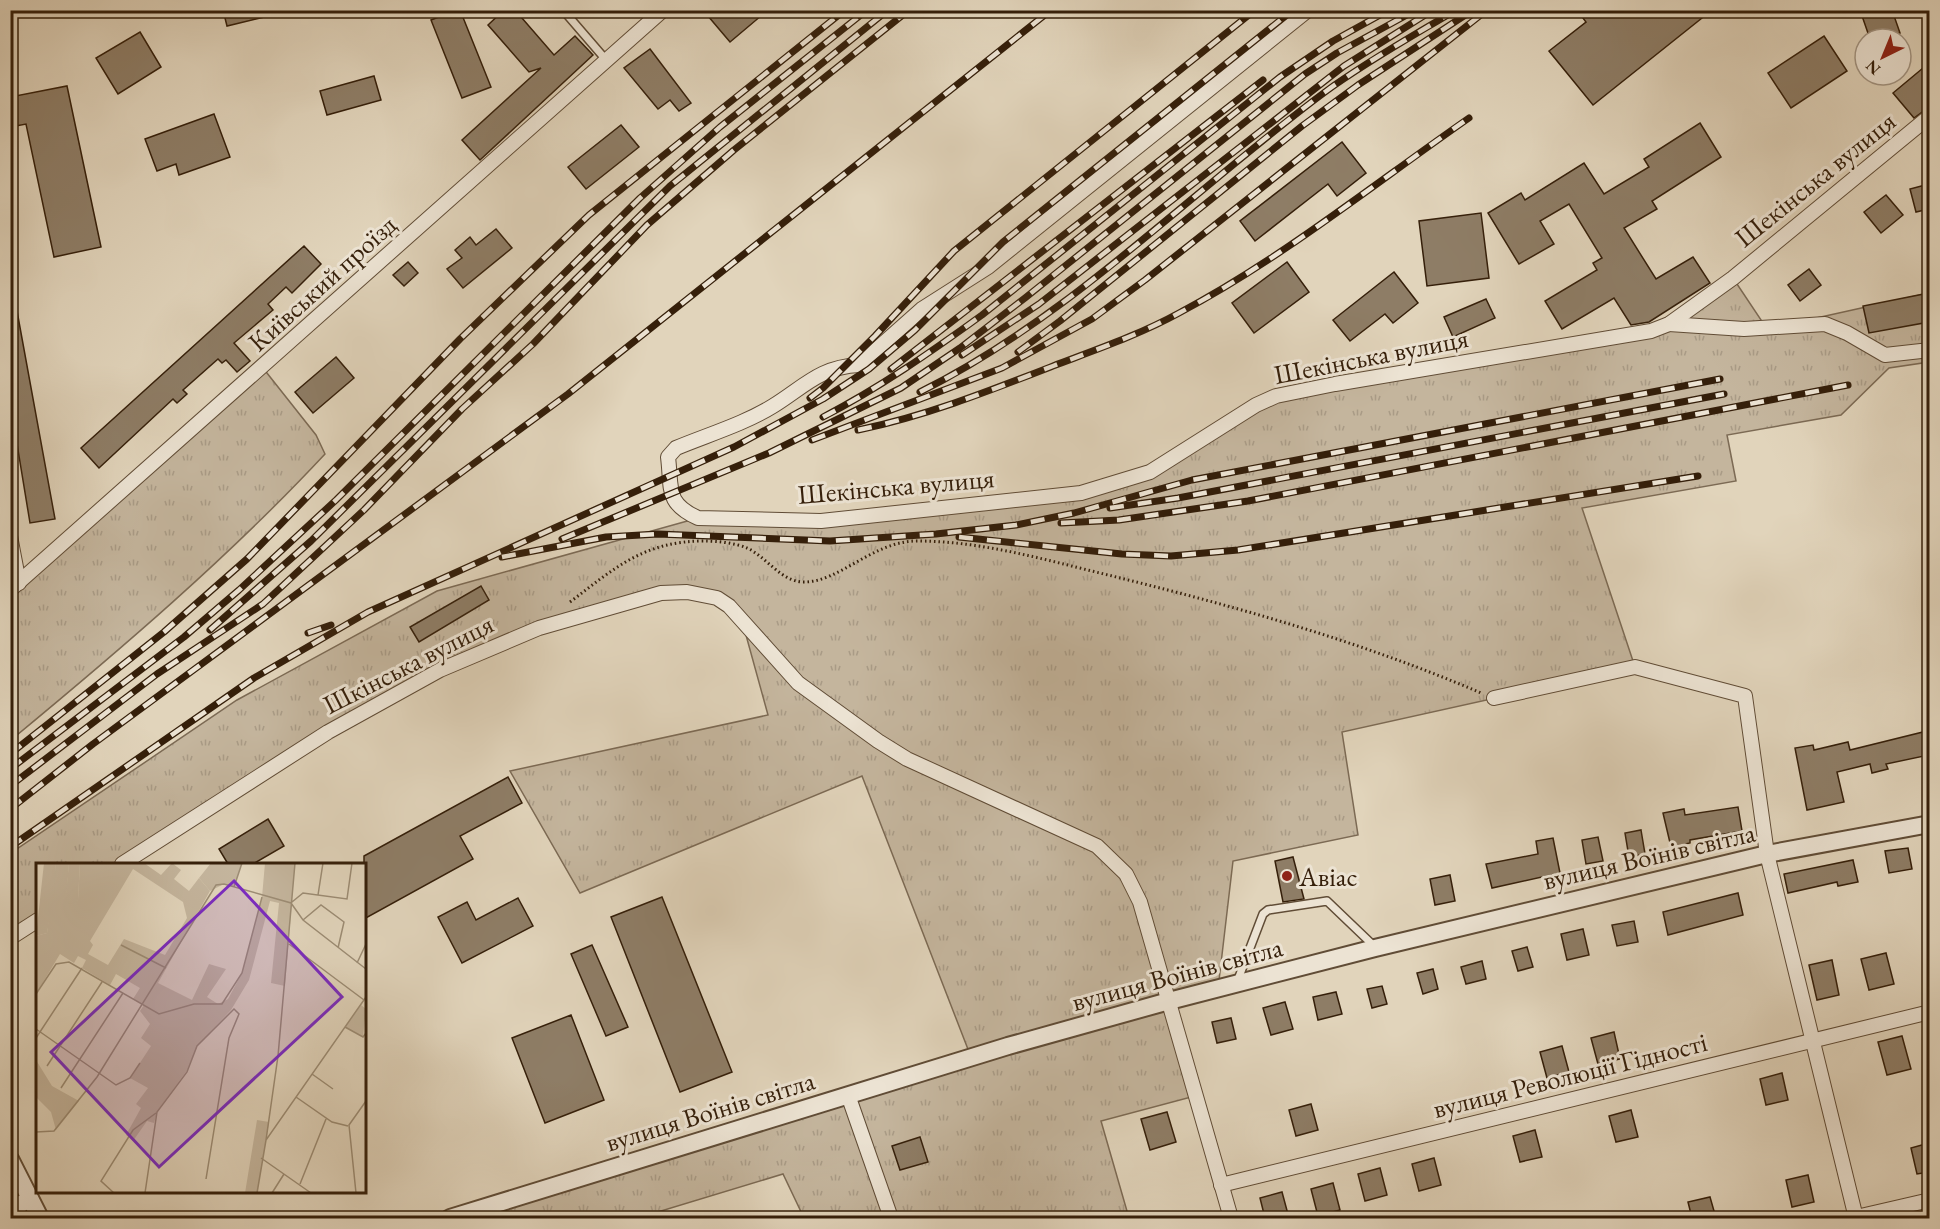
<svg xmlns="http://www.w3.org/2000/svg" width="1940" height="1229" viewBox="0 0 1940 1229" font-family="'EB Garamond',serif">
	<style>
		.grass { fill: url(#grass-tufts); stroke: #7c6a54; stroke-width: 1.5 }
		.building { fill: #8e7d66; stroke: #351f0a; stroke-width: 1.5 }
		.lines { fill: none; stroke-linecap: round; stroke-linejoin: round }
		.service-casing { stroke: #604c36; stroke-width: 10 }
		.minor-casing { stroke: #604c36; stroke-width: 16 }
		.tertiary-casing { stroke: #604c36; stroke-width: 20 }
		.path { stroke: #351f0a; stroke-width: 3; stroke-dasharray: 1.5 3; stroke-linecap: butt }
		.service { stroke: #ece3d3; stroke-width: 7 }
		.minor { stroke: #ece3d3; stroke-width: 14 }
		.tertiary { stroke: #ece3d3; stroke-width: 16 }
		.rail-casing { stroke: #351f0a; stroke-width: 7 }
		.rail { stroke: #ece3d3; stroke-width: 4.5; stroke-dasharray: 14; stroke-linecap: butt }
		.poi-dot { fill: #8f2418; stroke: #ece3d3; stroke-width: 2 }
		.labels { text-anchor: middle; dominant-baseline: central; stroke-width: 6; stroke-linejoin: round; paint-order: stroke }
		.street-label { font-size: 27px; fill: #351f0a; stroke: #ece3d3 }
		.poi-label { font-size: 27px; fill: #351f0a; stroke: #ece3d3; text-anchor: start }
		.inset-road { fill: none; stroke: #9c8c74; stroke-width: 1.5 }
		.view { fill: #7b2cbf; fill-opacity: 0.15; stroke: #7b2cbf; stroke-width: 3 }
		.inset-edge { fill: none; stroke: #351f0a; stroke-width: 3 }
	</style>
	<defs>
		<pattern id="grass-tufts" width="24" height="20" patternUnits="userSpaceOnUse" patternTransform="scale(1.5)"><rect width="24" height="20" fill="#c4b59d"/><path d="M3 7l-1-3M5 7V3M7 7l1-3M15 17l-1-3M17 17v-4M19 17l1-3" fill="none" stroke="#a99b86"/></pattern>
	</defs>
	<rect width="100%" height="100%" fill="#e1d4bb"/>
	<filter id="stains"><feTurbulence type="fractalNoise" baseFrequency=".00333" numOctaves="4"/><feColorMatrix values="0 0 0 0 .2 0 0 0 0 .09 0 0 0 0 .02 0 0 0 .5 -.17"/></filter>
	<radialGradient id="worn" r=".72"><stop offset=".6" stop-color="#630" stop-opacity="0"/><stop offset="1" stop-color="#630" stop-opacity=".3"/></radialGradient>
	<g class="grass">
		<path d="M1733,278L1767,329L1929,293V362L1889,368L1841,415L1727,435L1736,481L1582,508L1635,667L1342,732L1358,835L1233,861L1218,989L1169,1002L1195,1096L1101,1121L1129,1218H804L783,1174L638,1218H452L971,1057L862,776L580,893L510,771L768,715L741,617L729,606L687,592L539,628L440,670L122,864H38L37,920L11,938V853L237,700L437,591L698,518L821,521L1081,493L1150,472L1256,405L1642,333Z"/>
		<path d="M263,368L316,435L325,454C229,557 120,650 11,740V590Z"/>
	</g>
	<g class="building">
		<path d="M223,10H269V16L227,26Z"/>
		<path d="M457,10H460L491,87L462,98L431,20Z"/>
		<path d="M504,10H515L554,55L575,36L593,55L480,160L462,140L541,68L529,72L488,25Z"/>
		<path d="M715,10H768L730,42L708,16Z"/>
		<path d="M1577,10H1712L1593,105L1549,51L1586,22Z"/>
		<path d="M1860,10H1892L1900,33L1882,39H1870Z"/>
		<path d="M140,32L161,67L118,94L96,58Z"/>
		<path d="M1824,36L1847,71L1791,108L1768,73Z"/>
		<path d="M650,49L691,103L679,111L670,100L658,109L624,68Z"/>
		<path d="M1929,63V107L1914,118L1893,93Z"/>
		<path d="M374,76L381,100L327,115L320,91Z"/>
		<path d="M67,86L101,247L54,257L26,124L10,127V97Z"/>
		<path d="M214,114L230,157L179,175L176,164L157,171L145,139Z"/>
		<path d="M1700,123L1721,157L1652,201L1657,209L1624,228L1656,279L1693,257L1710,283L1649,322L1631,325L1614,298L1562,329L1545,301L1597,270L1593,263L1602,258L1569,204L1540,221L1554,244L1519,264L1488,213L1521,193L1525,200L1584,163L1604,194L1649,167L1644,159Z"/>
		<path d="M621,125L639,147L586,189L568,167Z"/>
		<path d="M1342,142L1366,173L1337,196L1328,184L1255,241L1240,221Z"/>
		<path d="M1929,184V209L1916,212L1910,189Z"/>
		<path d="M1886,195L1903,215L1881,233L1864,212Z"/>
		<path d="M1481,213L1489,278L1427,286L1419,221Z"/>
		<path d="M496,229L512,248L463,288L447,269L462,258L455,250L470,237L476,245Z"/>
		<path d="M304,246L321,264L292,293L286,287L268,304L273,310L234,343L250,361L237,372L226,360L222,363L218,359L183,390L187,394L177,403L173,399L99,468L81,448Z"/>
		<path d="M408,262L418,273L404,286L393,275Z"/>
		<path d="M1287,262L1309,292L1254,333L1232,303Z"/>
		<path d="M1809,269L1821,285L1800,301L1788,285Z"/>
		<path d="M1394,272L1418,303L1393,323L1385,314L1350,341L1333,320Z"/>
		<path d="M1929,293V322L1869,333L1863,306Z"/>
		<path d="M1486,299L1495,318L1453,337L1444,317Z"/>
		<path d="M17,311L55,519L30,523L10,401V312Z"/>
		<path d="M336,357L354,378L313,413L295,392Z"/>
		<path d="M481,586L489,600L419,642L410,627Z"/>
		<path d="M1923,732L1925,742L1929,741V755L1886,764L1888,769L1872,773L1870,764L1837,772L1844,802L1807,810L1795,748L1813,745L1814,750L1848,742L1850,750Z"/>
		<path d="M508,777L522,803L460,836L473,859L364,919V856Z"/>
		<path d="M1738,807L1742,831L1690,840V843L1671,847L1663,813L1684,809L1685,815Z"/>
		<path d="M268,819L284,846L253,864H228L219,849Z"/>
		<path d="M1641,830L1645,854L1629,857L1625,833Z"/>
		<path d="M1598,837L1603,861L1586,864L1582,840Z"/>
		<path d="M1553,838L1560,873L1492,888L1486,864L1538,854L1536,841Z"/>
		<path d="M1908,848L1912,869L1889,873L1885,851Z"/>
		<path d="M1293,857L1304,899L1283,902L1275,861Z"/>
		<path d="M1853,860L1858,882L1838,886L1837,882L1788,893L1784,874Z"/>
		<path d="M1450,875L1455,901L1435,905L1430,879Z"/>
		<path d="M1738,893L1743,915L1668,935L1663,912Z"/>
		<path d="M662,897L732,1072L680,1092L611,917Z"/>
		<path d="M518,898L533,926L462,963L438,917L467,902L476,920Z"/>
		<path d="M1634,921L1638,942L1617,946L1612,925Z"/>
		<path d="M1583,929L1589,955L1567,960L1561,934Z"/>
		<path d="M592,945L628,1027L606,1036L571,954Z"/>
		<path d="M1527,947L1533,967L1518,971L1512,951Z"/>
		<path d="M1886,953L1894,984L1869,990L1861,959Z"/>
		<path d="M1832,960L1839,995L1817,1000L1809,965Z"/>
		<path d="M1482,961L1486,979L1466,984L1461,967Z"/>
		<path d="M1433,969L1438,989L1423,994L1417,973Z"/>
		<path d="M1382,986L1387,1004L1372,1008L1367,989Z"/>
		<path d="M1336,992L1342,1014L1318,1020L1313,997Z"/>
		<path d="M1285,1002L1293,1029L1271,1035L1263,1008Z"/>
		<path d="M571,1015L604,1100L545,1123L512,1038Z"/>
		<path d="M1231,1018L1236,1039L1217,1043L1212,1022Z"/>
		<path d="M1614,1032L1620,1059L1598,1064L1591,1038Z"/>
		<path d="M1902,1036L1911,1069L1887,1075L1878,1042Z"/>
		<path d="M1562,1046L1569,1072L1547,1078L1540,1052Z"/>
		<path d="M1782,1073L1788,1100L1766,1105L1760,1079Z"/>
		<path d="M1311,1104L1318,1130L1296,1136L1289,1110Z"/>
		<path d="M1631,1110L1638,1137L1616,1142L1609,1116Z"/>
		<path d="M1167,1112L1176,1142L1150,1150L1141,1119Z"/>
		<path d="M1535,1130L1542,1157L1520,1162L1513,1136Z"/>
		<path d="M920,1137L928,1162L900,1170L892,1146Z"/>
		<path d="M1929,1143V1172L1917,1174L1911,1148Z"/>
		<path d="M1434,1158L1441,1185L1419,1191L1412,1164Z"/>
		<path d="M1380,1168L1387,1195L1365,1201L1358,1174Z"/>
		<path d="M1808,1175L1814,1202L1792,1207L1786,1180Z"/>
		<path d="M1333,1183L1340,1210L1318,1216L1311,1189Z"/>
		<path d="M1282,1192L1289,1218H1265L1260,1198Z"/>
		<path d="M1710,1197L1716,1218H1692L1688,1202Z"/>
	</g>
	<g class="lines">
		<g class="service-casing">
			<g id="service">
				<path d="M563,10L607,61"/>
				<path d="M1237,982L1263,914L1268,910L1327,901L1374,946"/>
			</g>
		</g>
		<g class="minor-casing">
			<g id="minor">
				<path d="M1308,10L988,267L922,309L859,365C820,367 805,386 773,406C744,424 707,435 676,448L668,457C672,489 665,503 698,518L821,521L1081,493L1150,472L1256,405L1276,396L1335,384L1651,331L1669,324L1733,278L1930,116"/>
				<path d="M1669,324L1744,329L1825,324L1847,333L1885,355L1930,350"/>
				<path d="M10,536L19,583"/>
				<path d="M10,590L663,10"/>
				<path d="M1494,698L1635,667L1745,696L1767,854L1856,1218"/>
				<path d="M122,864L328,732L440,670L539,628L661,593L687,592L717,598L729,606L798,683L878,741L907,759L1097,846L1126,874L1140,902L1231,1218"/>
				<path d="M10,938L38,920"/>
				<path d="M848,1095L891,1218"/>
				<path d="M1221,1185L1930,1012"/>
				<path d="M1852,1218L1930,1200"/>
			</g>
		</g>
		<g class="tertiary-casing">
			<g id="tertiary">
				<path d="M10,1159L40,1218"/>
				<path d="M10,1210L30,1199"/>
				<path d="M450,1218L1008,1046L1169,1001L1375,948L1767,854L1930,824"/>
			</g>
		</g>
		<path class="path" d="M570,602C615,568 644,541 704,541C717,541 735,543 747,548C767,557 781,582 804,582C840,582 873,541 917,541C981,541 1042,559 1104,574C1231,605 1360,641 1481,693"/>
		<use href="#service" class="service"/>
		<use href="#minor" class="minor"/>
		<use href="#tertiary" class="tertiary"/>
		<g class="rail-casing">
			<g id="rail">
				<path d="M1018,352L1060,321L1302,126L1358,85L1473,10"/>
				<path d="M962,355L1039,304L1344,66L1433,10"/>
				<path d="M891,369L1263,80"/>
				<path d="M920,392C1072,316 1189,193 1325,92C1366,62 1411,37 1456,10"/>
				<path d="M810,398L823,388L875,336L954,251L1255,10"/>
				<path d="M823,417C879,388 931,352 982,315L1280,77L1333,41L1389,10"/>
				<path d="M858,430C926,416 989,391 1053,366C1095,350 1139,335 1179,313C1281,259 1374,184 1469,118"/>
				<path d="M812,440L1002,368L1092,319L1145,280L1487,10"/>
				<path d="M1110,508L1178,498L1724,394"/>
				<path d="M1061,523L1119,520L1248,501L1848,385"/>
				<path d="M959,537L1122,554L1171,556L1238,550L1698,476"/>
				<path d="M562,539L769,453L901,388L960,348L1025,298L1305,74L1337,53L1416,10"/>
				<path d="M502,557L606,537L658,534L830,541L936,534L1016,525L1074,513L1192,480L1720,379"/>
				<path d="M210,630L311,541L670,186L888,10"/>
				<path d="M308,633L331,625"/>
				<path d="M10,754L164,632L247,559L460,339L589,215L845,10"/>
				<path d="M10,769L184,637L239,590L336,500L640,198L720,127L867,10"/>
				<path d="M10,786L157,674L263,604L364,510L462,409L533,344L647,225L734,150L909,10"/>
				<path d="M10,809L93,744L568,394L1051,10"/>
				<path d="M10,847L254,678L368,612L734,447L823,399L869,369L915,330L1003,242L1293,10"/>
			</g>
		</g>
		<use href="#rail" class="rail"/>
	</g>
	<circle class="poi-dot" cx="1287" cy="876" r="6"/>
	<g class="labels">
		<g class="street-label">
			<text transform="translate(1815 179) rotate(-39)">Шекінська вулиця</text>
			<text transform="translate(322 283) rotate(-42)">Київський проїзд</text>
			<text transform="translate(1371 356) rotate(-11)">Шекінська вулиця</text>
			<text transform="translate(896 486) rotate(-5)">Шекінська вулиця</text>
			<text transform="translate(408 664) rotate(-27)">Шкінська вулиця</text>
			<text transform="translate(1649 856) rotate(-13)">вулиця Воїнів світла</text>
			<text transform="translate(1177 974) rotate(-15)">вулиця Воїнів світла</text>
			<text transform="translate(1570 1075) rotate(-14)">вулиця Революції Гідності</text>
			<text transform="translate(710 1111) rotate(-17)">вулиця Воїнів світла</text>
		</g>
		<g class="poi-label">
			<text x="1299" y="876">Авіас</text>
		</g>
	</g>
	<g transform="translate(36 863)">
		<rect width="330" height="330" fill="#e1d4bb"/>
		<path d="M20,0H33L30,39L42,37L44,0H108L125,12L136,0L145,7L138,16L153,28L163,15L174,28L122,120L156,137L173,101L190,106L171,134L182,141L192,136L206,110L226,34L229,0H259L249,123L235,120L243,40L234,38L213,117L195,147L161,183L152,206L122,247L118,260L111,258L97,278L90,272L105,245L100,241L112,225L94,215L115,183L105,175L114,161L104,148L108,142L97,136L104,125L80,111L74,122L46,105L50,97L42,93L38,100L24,91L0,131V73L11,70ZM97,6L147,39L151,55L129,92L88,76L72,102L52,91L57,82L54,78ZM0,197L16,223L43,238L20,267L15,249L0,234ZM221,257L233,259L230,277L221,330H209Z" fill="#c4b59d" fill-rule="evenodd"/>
		<path d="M8,0H20L18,30L11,70L0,73ZM33,0H44L42,37L35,41L30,39V31ZM175,0H206L198,24L188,21L174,28L163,15ZM325,142L330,146L327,174L309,164Z" fill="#c4b59d"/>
		<path class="inset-road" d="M198,24L206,0M282,32L287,0M256,39L267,30L311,36L316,0M267,57L285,42L308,59L302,85M253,81L328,137M85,82L130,105M321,100L330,81M0,131L20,101L33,99L123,151L158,141H186L206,110L226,34M309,164L327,174L330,170M0,166L80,222L94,215L104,200M0,175L46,105M11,203L66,119M276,211L297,226M25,225L87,130M260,234L296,259L312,263M0,269L18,268L61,214L180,22L188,21L255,40L267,57L330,106M230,277L242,193L259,0M225,295L275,330M264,321L290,256M78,330L65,318L97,267L120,250M109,330L121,249L151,209L161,183L198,146L203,151L193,175L170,316M221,330L230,277L330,134M236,330L248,311M320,330L313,262L330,238"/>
		<path class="view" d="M198,18L306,134L123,304L15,189Z"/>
		<rect width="330" height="330" class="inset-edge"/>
	</g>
	<rect width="1940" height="1229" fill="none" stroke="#e1d4bb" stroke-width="36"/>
	<rect x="12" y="12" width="1916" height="1205" fill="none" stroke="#351f0a" stroke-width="3"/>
	<rect x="18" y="18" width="1904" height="1193" fill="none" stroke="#351f0a" stroke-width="1.5"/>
	<g transform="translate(1883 57) rotate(223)"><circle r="28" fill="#ece3d3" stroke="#a39583" stroke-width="1.5"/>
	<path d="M0-4.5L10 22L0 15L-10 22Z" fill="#8f2418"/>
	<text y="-9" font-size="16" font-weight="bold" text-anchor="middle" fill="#351f0a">N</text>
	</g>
	<rect width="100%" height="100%" filter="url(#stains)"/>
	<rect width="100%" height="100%" fill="url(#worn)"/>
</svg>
